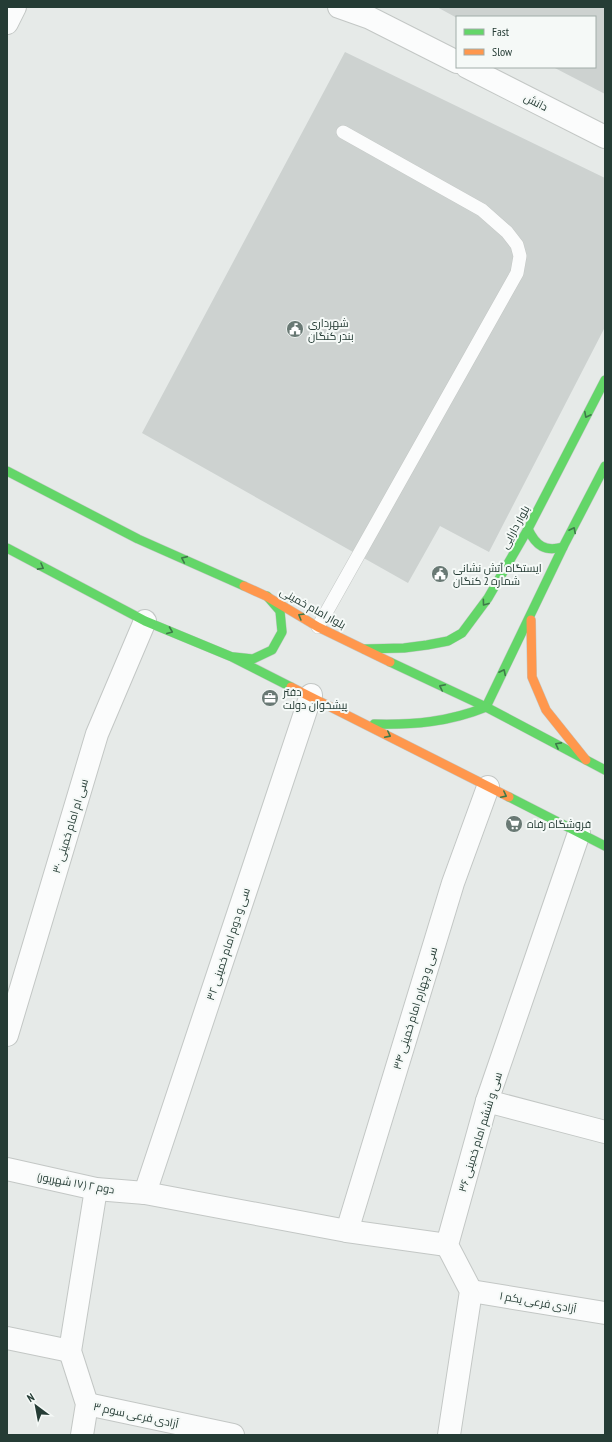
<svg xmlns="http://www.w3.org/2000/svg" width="612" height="1442" viewBox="0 0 612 1442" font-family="'PT Sans Narrow',Cairo,sans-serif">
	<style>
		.building { fill: #cdd2d0 }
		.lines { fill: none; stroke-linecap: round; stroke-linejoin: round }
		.lane-casing { stroke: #c3c7c5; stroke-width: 14 }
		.street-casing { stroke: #c3c7c5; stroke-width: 24 }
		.fast-casing { stroke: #c2c8c5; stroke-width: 10 }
		.slow-casing { stroke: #c2c8c5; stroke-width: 10 }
		.lane { stroke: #fbfcfc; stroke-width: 13 }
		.street { stroke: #fbfcfc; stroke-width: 22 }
		.fast { stroke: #63d668; stroke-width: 9 }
		.slow { stroke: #ff974d; stroke-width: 9 }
		.oneway { stroke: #3e7a49 }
		.labels { text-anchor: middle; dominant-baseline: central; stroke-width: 4; stroke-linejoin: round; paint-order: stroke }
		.street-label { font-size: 11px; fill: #253c35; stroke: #f5f9f7 }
		.poi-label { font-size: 11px; fill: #253c35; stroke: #f5f9f7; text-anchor: start }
	</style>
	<rect width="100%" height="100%" fill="#e6eae8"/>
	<g class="building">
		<path d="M437,7H605V94L553,67H595V17L457,18Z"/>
		<path d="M345,52L605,178V327L489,552L440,526L408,583L142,433Z"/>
	</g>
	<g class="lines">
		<g class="lane-casing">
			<path id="lane" d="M318,627L517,273L520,256L517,245L507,232L482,210L343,132"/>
		</g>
		<g class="street-casing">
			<g id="street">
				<path d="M339,7L370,18L457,62"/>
				<path d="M7,23L15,7"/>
				<path d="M467,67L605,137"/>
				<path d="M7,1035L97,734L145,621"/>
				<path d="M487,1101L605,1132"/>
				<path d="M7,1169L96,1189L145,1193L347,1231L447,1245"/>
				<path d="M145,1193L311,695"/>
				<path d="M347,1231L453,883L488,787"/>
				<path d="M471,1291L605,1313"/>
				<path d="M7,1338L70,1351"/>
				<path d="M87,1404L233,1435"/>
				<path d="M82,1435L87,1404L70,1351L96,1189"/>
				<path d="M449,1435L471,1291L447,1245L487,1101L579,833"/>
			</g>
		</g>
		<g class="fast-casing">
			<g id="fast">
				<path d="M7,471L138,539L244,586"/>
				<path d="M528,529C536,546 545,552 563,547"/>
				<path d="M7,548L145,621L232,657L291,687"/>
				<path d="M364,649L404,648L427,645L448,641L462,633L488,598L528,529L605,380"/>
				<path d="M234,657L253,659L272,650L282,632L280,611L267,596"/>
				<path d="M390,662L486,707L605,770"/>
				<path d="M486,707L563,547L605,466"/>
				<path d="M374,724C414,725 449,722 486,707"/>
				<path d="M509,797L605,846"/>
			</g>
		</g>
		<g class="slow-casing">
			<g id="slow">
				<path d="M244,586L266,596L318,627L390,662"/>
				<path d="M531,620L532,677L546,710L586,760"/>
				<path d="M291,687L509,797"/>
			</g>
		</g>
		<use href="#lane" class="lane"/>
		<use href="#street" class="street"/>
		<use href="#fast" class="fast"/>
		<use href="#slow" class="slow"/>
	</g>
	<defs><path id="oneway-chevron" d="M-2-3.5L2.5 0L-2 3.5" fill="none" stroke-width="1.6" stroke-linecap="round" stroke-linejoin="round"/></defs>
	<g class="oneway">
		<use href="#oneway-chevron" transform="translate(587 415) rotate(117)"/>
		<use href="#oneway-chevron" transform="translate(573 530) rotate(-63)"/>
		<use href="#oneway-chevron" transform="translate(184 559) rotate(-156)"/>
		<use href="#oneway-chevron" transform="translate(41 567) rotate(29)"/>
		<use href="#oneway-chevron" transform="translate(485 603) rotate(126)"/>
		<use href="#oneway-chevron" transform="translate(301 616) rotate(-149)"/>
		<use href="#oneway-chevron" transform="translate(170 631) rotate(22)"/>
		<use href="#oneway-chevron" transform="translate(503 672) rotate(-64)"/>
		<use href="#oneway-chevron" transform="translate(442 687) rotate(-154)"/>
		<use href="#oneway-chevron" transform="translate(388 735) rotate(27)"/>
		<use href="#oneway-chevron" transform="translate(558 745) rotate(-152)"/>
		<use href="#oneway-chevron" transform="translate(504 795) rotate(27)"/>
	</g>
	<defs>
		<g id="civic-disc" transform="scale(0.9)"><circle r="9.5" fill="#697974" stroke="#f5f9f7"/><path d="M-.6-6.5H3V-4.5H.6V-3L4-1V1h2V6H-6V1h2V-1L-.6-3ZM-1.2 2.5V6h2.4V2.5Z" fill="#fff"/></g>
		<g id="office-disc" transform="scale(0.9)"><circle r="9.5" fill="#697974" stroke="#f5f9f7"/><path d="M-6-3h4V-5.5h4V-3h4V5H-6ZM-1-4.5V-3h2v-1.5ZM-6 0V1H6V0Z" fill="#fff"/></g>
		<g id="supermarket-disc" transform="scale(0.9)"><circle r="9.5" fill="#697974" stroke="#f5f9f7"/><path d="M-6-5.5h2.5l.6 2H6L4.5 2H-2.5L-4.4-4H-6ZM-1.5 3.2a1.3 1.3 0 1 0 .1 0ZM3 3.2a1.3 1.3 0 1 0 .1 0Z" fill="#fff"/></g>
	</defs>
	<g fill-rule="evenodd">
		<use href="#civic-disc" x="295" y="329"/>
		<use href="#civic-disc" x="440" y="574"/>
		<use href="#office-disc" x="270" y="698"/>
		<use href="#supermarket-disc" x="514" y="824"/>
	</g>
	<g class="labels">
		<g class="street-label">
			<text transform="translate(536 102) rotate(27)">دانش</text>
			<text transform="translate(515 527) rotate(-61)">بلوار دارایی</text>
			<text transform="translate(313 608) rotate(29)">بلوار امام خمینی</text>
			<text transform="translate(70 826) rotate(-73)">سی ام امام خمینی ۳۰</text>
			<text transform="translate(228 944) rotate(-72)">سی و دوم امام خمینی ۳۲</text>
			<text transform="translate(415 1008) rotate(-73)">سی و چهارم امام خمینی ۳۴</text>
			<text transform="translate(480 1132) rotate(-73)">سی و ششم امام خمینی ۳۶</text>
			<text transform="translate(76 1183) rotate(10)">دوم ۲ (۱۷ شهریور)</text>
			<text transform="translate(538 1302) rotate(10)">آزادی فرعی یکم ۱</text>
			<text transform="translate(136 1415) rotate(12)">آزادی فرعی سوم ۳</text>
		</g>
		<g class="poi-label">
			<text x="308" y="323">شهرداری<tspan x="308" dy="13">بندر کنگان</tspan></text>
			<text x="453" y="568">ایستگاه آتش نشانی<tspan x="453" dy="13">شماره 2 کنگان</tspan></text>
			<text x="283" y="692">دفتر<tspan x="283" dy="13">پیشخوان دولت</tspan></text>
			<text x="527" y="824">فروشگاه رفاه</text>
		</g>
	</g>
	<rect width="612" height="1442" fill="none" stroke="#253c35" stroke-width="16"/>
	<rect x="456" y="16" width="140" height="52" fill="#f5f9f7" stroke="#a2ada9"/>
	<rect x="464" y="29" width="20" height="6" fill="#63d668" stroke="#a2ada9"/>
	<text x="492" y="36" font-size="12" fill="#253c35">Fast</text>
	<rect x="464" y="49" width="20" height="6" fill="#ff974d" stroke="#a2ada9"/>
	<text x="492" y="56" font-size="12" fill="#253c35">Slow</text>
	<g transform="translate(36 1406) rotate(328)" stroke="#f5f9f7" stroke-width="3" paint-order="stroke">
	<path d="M0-3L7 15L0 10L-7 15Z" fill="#253c35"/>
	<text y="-6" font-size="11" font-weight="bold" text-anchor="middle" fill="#253c35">N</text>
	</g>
</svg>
